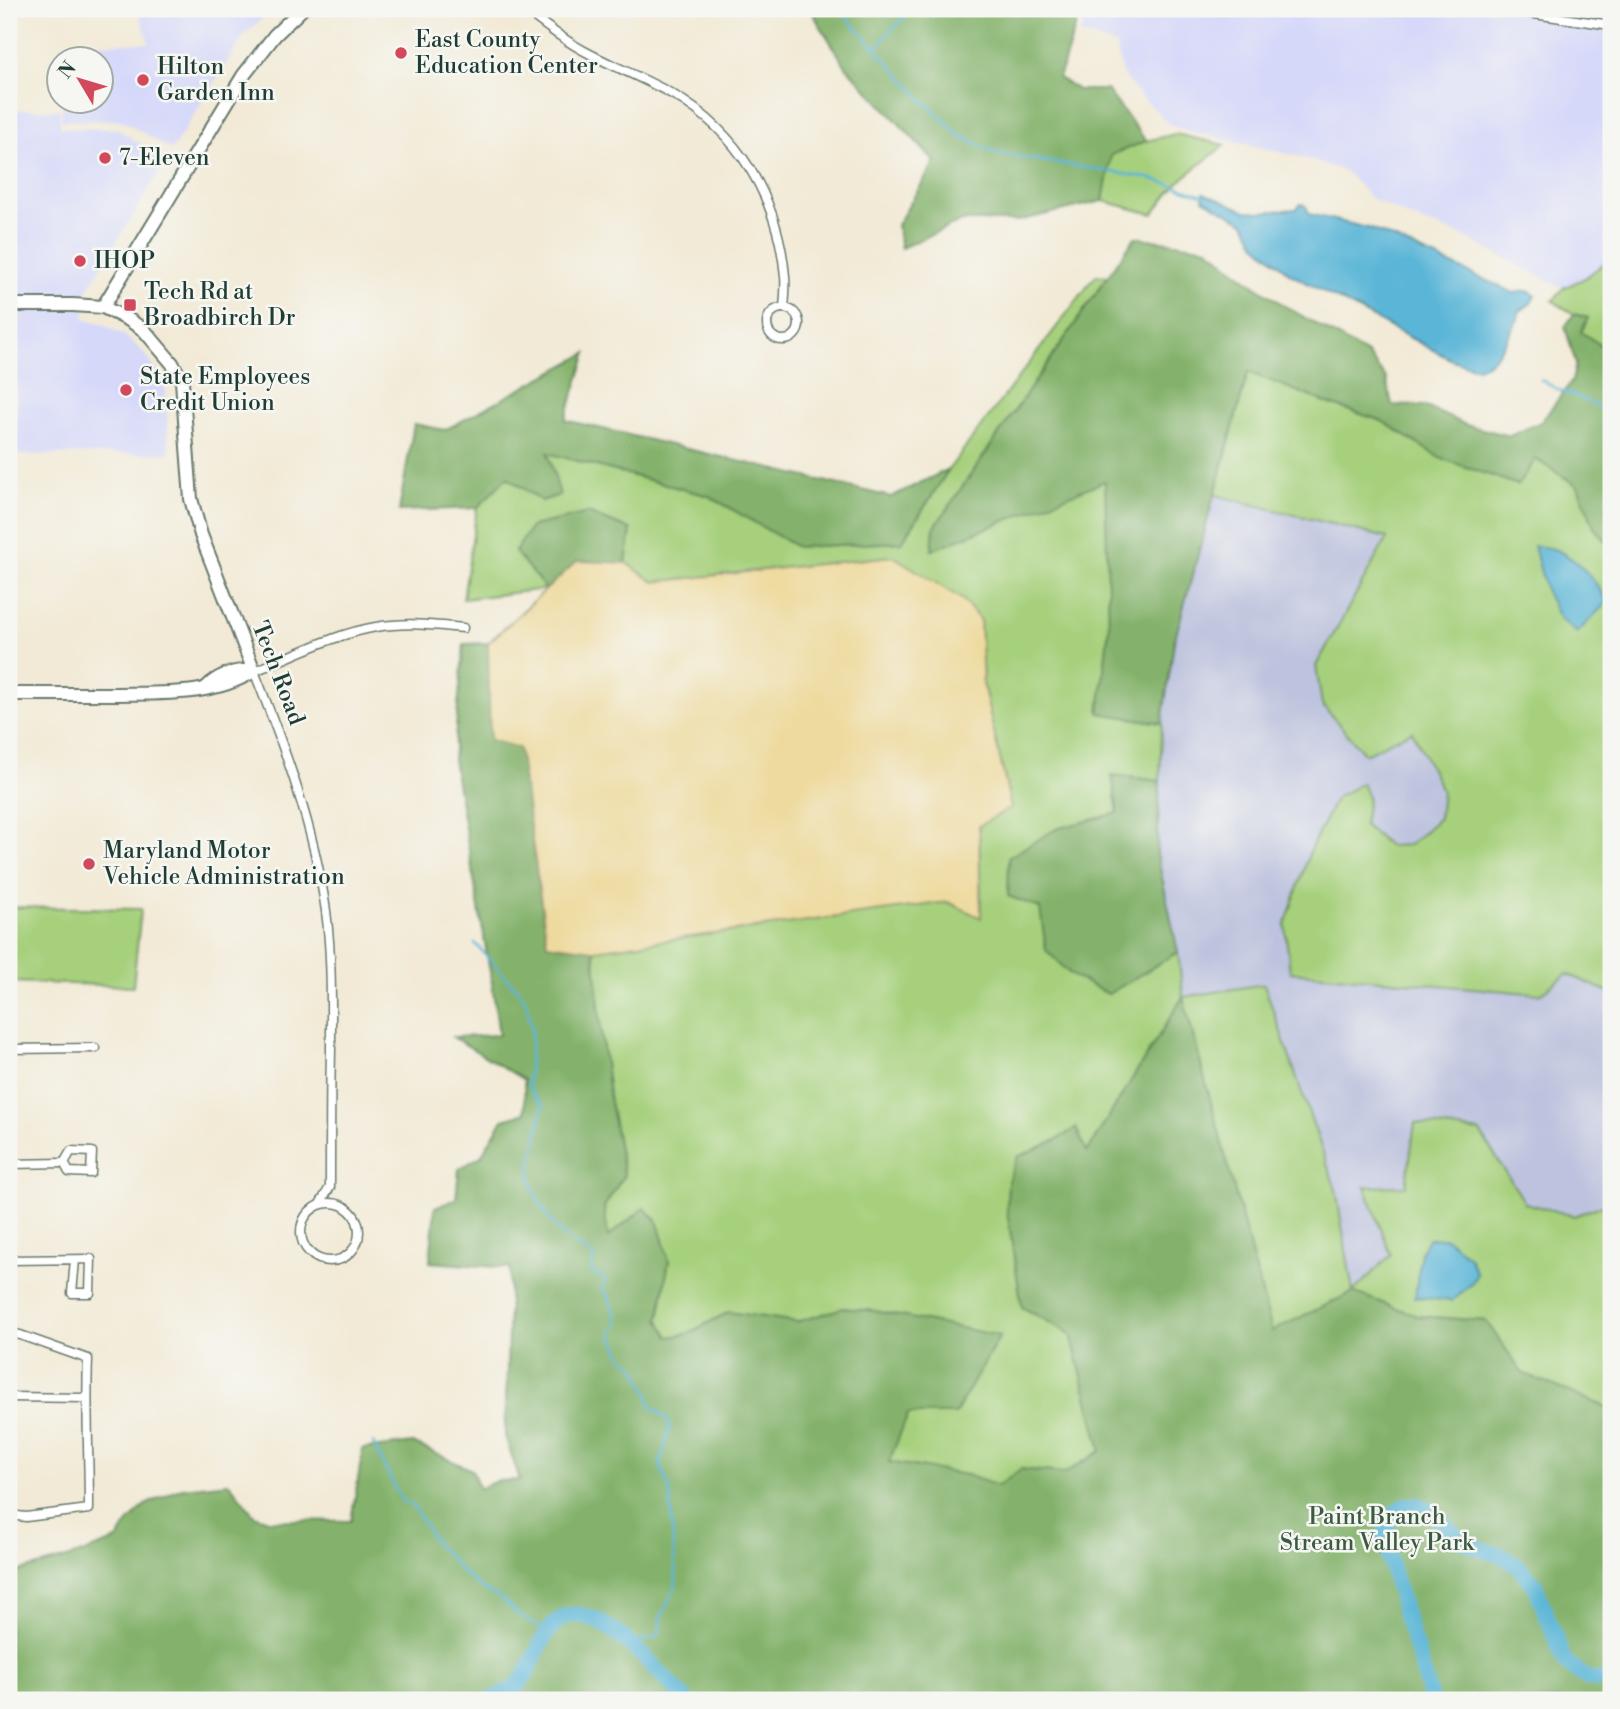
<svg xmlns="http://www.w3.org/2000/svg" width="1620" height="1709" viewBox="0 0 1620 1709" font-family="'Libre Bodoni',serif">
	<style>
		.built { fill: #d5d8f9 }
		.industrial { fill: #bdc3de }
		.green { fill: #a6d07c; stroke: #628658; stroke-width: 2 }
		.forest { fill: #84b26c; stroke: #527850; stroke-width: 2 }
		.sand { fill: #eeda9e; stroke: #868c69; stroke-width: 2 }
		.water { fill: #5ab5d7; stroke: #3c7986; stroke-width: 2 }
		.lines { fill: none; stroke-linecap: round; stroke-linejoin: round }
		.stream { stroke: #5ab5d7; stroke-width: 2.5 }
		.river { stroke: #5ab5d7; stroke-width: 16 }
		.street-casing { stroke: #697a6d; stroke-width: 11 }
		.secondary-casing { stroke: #697a6d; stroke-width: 16 }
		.street { stroke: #fff; stroke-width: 8 }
		.secondary { stroke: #fff; stroke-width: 12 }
		.poi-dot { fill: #d1495b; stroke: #f6f6f2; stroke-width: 2.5 }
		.labels { text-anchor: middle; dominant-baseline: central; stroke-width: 5; stroke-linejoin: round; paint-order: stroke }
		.poi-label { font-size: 23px; fill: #1f3d34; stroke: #f6f6f2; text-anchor: start }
		.street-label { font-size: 23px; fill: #1f3d34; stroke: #f6f6f2 }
		.park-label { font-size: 23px; fill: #3a5a42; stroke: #f6f6f2 }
	</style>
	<rect width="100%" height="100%" fill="#f6f6f2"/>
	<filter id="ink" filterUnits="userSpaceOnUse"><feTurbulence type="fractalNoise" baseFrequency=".0143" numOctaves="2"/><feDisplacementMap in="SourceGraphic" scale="14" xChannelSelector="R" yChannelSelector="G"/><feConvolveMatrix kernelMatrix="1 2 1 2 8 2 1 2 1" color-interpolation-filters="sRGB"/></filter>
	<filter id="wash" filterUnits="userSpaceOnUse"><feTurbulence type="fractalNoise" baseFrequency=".00686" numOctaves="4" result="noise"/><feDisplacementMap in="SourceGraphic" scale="28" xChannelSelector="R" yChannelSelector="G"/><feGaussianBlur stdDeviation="1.57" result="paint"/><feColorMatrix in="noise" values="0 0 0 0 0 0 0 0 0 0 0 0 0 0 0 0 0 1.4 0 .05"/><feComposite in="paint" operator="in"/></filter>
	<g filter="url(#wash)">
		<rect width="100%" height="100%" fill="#f2ead6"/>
		<g class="built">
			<path d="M138,9H273L244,35L172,150L121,120L62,121V102H102V60L62,59V44L149,43Z"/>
			<path d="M1089,9H1198L1204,11L1229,9L1611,10V253L1607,261L1585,278L1563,288L1456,233L1412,218L1371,198L1345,171L1297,156L1185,130L1168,123L1133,88L1122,73L1116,45L1080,34Z"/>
			<path d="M9,110H60V128L118,129L166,161L87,290L84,319L101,323L125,336L142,351L156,369L166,390L169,453L16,455L17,290L9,289Z"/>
		</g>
		<path class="industrial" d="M1215,495L1388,538L1316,666L1412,731L1442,791L1439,818L1409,845L1389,846L1364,825L1368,798L1285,925L1290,972L1540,994L1567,974L1610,992L1611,1001V1202L1574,1216L1525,1203L1480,1132L1406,1186L1391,1255L1353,1292L1336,1190L1264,984L1183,997L1178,952L1157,854L1162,723L1174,642Z"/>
		<g class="green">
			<path d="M1175,134L1225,145L1183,178L1169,193L1153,214L1103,201L1111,155L1146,141Z"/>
			<path d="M1611,253V352L1581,332L1588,318L1574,314L1553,301L1563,288L1585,278L1607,261Z"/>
			<path d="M1096,275L1107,277L934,528L932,549L1106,480L1109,627L1099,713L1162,723L1160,781L1112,775L1118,813L1056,829L1040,908L1108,994L1178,952L1183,997L1264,984L1336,1190L1353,1292L1391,1255L1365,1187L1406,1186L1415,1123L1480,1132L1525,1203L1574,1216L1611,1202V1409L1522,1373L1486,1321L1418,1316L1353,1293L1272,1332L1182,998L1087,1152L1075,1129L1056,1140L1008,1182L1007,1211L1022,1307L1071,1333L1102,1450L1067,1472L1611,1697L9,1700L981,1503L1064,1474L1021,1469L998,1487L966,1475L888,1462L908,1414H955L999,1336L875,1311L843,1308L797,1322L729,1312L687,1334L669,1338L659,1319L669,1260L644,1208L608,1238L604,1207L624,1175L610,1102L602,1040L594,950L948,902L981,917L979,826L1011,807L983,684L980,620L893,556L654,582L626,563L631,529L515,551L546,589L463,599L477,508L506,477L542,501L547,453L709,496L797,547L902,542L949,469Z"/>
			<path d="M1248,372L1330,404L1382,421L1440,458L1535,459L1578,486L1595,529L1611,547V1001L1609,992L1567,974L1540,994L1290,972L1285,925L1311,848L1336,798L1362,783L1368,798L1364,825L1389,846L1409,845L1439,818L1442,791L1412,731L1365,754L1322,705L1316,666L1387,538L1215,495Z"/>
			<path d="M9,907L141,909L133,986L9,982Z"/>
		</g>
		<g class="forest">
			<path d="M810,9H1081L1059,78L1078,90H1107L1146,141L1111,155L1103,201L1018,221H962L901,248L897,225L935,162L846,67Z"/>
			<path d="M1135,237L1208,248L1247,280L1285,306L1367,354L1386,378L1392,405L1424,406L1466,425L1510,436L1541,422L1572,381L1576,364L1565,327L1574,314L1588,318L1581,332L1611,352V547L1595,529L1578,486L1536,459L1518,485L1440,458L1382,421L1330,404L1248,372L1174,642L1162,723L1099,713L1109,627L1105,481L932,550L934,528Z"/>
			<path d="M587,353L565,420L891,497L949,469L902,542L797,547L709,496L548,453L560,495L542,501L507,477L477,508L399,511L414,424L445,430Z"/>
			<path d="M588,513L631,530L626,563L577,561L546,589L515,552L532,526Z"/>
			<path d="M488,643L490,740L519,748L547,944L594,950L602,1040L610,1102L624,1175L604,1207L608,1237L644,1208L657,1220L669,1260L659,1319L669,1337L687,1334L729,1312L797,1322L843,1308L875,1311L1000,1336L955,1414H908L889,1462L966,1475L998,1486L1021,1469L1065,1473L1101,1451L1071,1334L1022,1307L1007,1211L1008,1182L1017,1157L1056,1140L1076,1128L1087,1152L1183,997L1272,1331L1353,1292L1418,1316L1486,1321L1522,1373L1611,1409V1700H9V1574L74,1556L117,1540L127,1524L145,1505L182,1488L229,1483L254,1515L268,1520L351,1521L363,1449L413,1443L472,1470L479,1489L496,1481L520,1480L505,1436L510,1268L430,1262L435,1207L456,1199L459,1169L481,1156L503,1119L525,1113L524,1080L453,1037L499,1035L492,983L453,759L464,644Z"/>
			<path d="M1112,775L1160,781L1157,854L1178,952L1108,994L1071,975L1046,950L1040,908L1008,896L1009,857L1056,829L1118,813Z"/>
		</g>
		<path class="sand" d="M893,556L963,600L980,620L983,684L1011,807L979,826L981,918L948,902L594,950L547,944L519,748L490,740L488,643L577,561L626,563L654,582Z"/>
		<g class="water">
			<path d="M1204,193L1246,211L1260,212L1296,209L1301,204H1303L1307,208L1309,214L1372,229L1514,293C1521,292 1530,288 1535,296L1531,303L1519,312L1518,319C1509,334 1495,370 1474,367C1467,366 1459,362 1452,360L1290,274L1255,243L1245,223L1203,199Z"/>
			<path d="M1534,546C1541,547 1550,547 1556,550C1579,560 1596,581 1607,602L1577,633L1560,619L1546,592Z"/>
			<path d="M1446,1238L1469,1257L1477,1274L1471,1284L1452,1301L1415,1297L1421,1252L1428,1239Z"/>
		</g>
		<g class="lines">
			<g class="stream">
				<path d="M839,9L922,99L960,136L996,153L1149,178L1203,195"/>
				<path d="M877,47L889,32L913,9"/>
				<path d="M1541,380L1559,390L1583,399L1603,410L1605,426L1611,434"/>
				<path d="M475,943L506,978L518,989L526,1002L532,1029L528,1084L532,1094L543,1105L533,1159C522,1182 548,1219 563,1235C572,1245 586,1248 595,1258L592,1266V1272L605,1279L602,1289L607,1294L618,1321C616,1327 611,1331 611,1337L615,1340L623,1358L633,1364L643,1382L649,1395L650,1405L668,1420L669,1430L660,1465L670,1490L676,1585L660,1620V1632L652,1639H645L633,1647"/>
				<path d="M373,1443L401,1500L413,1506L438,1547L448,1555L458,1568L481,1588L502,1599L517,1614L547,1633"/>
			</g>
			<g class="river">
				<path d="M491,1700C499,1696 508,1693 515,1687C529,1676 533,1656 542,1642C547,1633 553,1622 563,1618C600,1599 662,1677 686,1700"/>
				<path d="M1431,1700L1421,1663L1405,1615L1384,1539L1388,1523L1395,1513L1405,1505H1417L1425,1508L1444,1523L1457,1538L1483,1550L1503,1556L1519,1567L1535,1585L1564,1660L1577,1672L1587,1678L1595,1680L1611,1679"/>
			</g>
		</g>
	</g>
	<g filter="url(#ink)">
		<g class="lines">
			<g class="street-casing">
				<g id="street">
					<path d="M524,9C545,25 566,42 590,54C617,68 645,79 672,94C739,132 778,199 785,276C786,286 785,297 784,308"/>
					<path d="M1499,9L1611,25"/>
					<circle cx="783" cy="324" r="16"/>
					<path d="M9,1049L95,1048"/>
					<path d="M71,1151L92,1152L91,1173L69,1172L64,1163Z"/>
					<path d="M9,1164L64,1163"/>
					<circle cx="330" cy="1232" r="29"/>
					<path d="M320,1204L330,1187C330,1141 330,1095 331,1049C331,1003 332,957 326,911C314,827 285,749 254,671C294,656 334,634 376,627C405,622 434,625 463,628"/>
					<path d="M9,1260L91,1259L90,1293H72L75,1260"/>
					<path d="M9,1333L20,1335L88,1359C86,1409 89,1459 89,1509L26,1517L9,1515"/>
					<path d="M9,1397L86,1398"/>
				</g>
			</g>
			<g class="secondary-casing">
				<g id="secondary">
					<path d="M9,305H73L103,307L129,320L144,330L172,363L182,381L191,499L201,535L254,671"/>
					<path d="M103,307L243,76L275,35L302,9"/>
					<path d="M207,687C220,674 236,670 254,671"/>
					<path d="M9,694C43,694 77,694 112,694C160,693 212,697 254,671"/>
				</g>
			</g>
			<use href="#street" class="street"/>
			<use href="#secondary" class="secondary"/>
		</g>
	</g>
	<g class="poi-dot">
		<circle cx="401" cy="53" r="7"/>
		<circle cx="143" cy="80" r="7"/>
		<circle cx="105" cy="158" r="7"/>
		<circle cx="80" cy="261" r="7"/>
		<rect x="123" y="298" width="14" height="14" rx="3.5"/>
		<circle cx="126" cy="390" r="7"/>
		<circle cx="89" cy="864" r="7"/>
	</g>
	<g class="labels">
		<g class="poi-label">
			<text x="415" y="40">East County<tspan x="415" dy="26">Education Center</tspan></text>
			<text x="157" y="67">Hilton<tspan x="157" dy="26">Garden Inn</tspan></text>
			<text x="119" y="158">7-Eleven</text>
			<text x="94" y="261">IHOP</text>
			<text x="144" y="292">Tech Rd at<tspan x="144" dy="26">Broadbirch Dr</tspan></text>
			<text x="140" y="377">State Employees<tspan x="140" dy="26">Credit Union</tspan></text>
			<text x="103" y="851">Maryland Motor<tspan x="103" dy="26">Vehicle Administration</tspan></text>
		</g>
		<g class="street-label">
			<text transform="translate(278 673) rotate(69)">Tech Road</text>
		</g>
		<g class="park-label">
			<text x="1377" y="1517">Paint Branch<tspan x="1377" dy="26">Stream Valley Park</tspan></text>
		</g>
	</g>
	<rect width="1620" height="1709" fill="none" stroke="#f6f6f2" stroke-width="35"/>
	<g transform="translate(80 80) rotate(308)"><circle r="33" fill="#f6f6f2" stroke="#a0aca6" stroke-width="2"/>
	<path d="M0-5L12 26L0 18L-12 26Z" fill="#d1495b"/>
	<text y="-10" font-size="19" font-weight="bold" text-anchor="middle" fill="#1f3d34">N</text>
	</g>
</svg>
